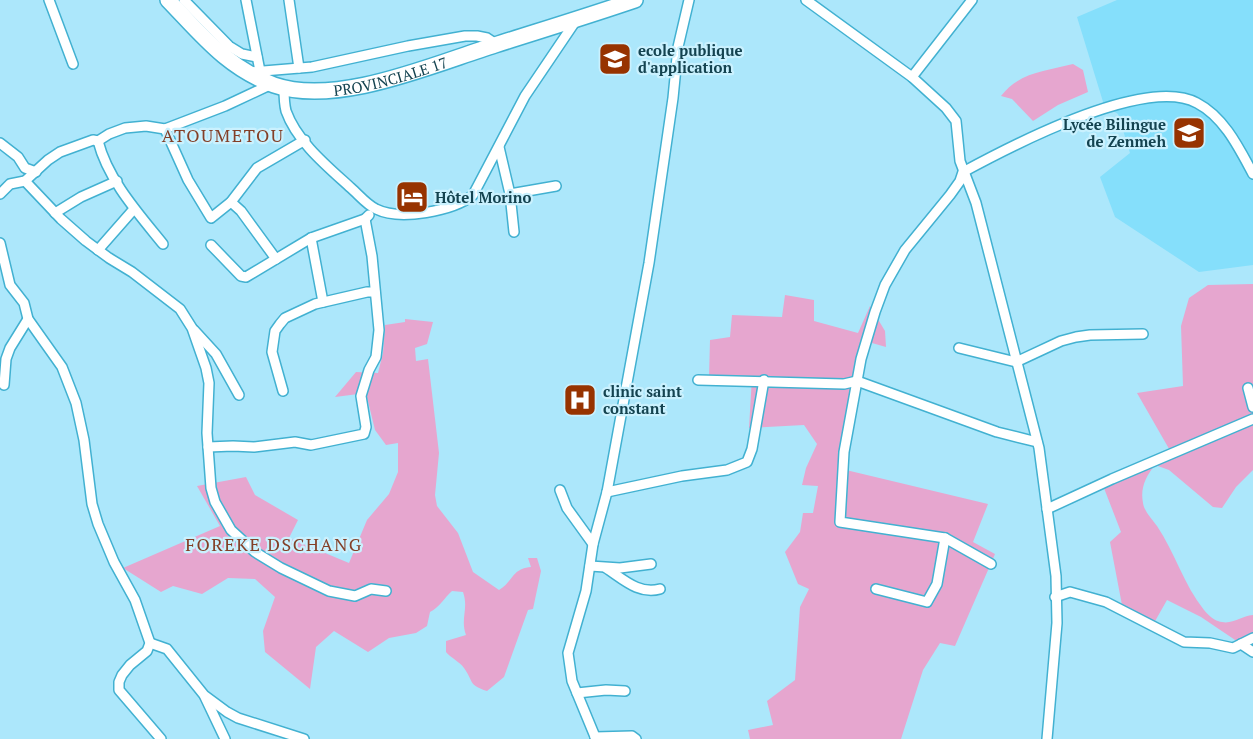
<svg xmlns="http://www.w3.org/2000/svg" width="1253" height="739" viewBox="0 0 1253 739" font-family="'PT Serif',serif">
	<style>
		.built { fill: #85dffb }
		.green { fill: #e6a6cf }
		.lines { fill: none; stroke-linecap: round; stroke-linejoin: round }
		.street-casing { stroke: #42b1d1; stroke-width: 12 }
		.primary-casing { stroke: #42b1d1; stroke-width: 18 }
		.street { stroke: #fff; stroke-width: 9 }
		.primary { stroke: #fff; stroke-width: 15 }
		.labels { text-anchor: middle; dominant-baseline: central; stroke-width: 4.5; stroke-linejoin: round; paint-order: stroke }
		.poi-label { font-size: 15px; font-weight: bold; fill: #144350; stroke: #caf1fe; text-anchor: start }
		.street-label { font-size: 15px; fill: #144350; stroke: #caf1fe }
		.quarter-label { font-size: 18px; letter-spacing: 1.5px; fill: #833f27; stroke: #caf1fe }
	</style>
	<rect width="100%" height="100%" fill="#ace7fb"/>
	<path class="built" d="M1117,0H1253V265L1199,272L1115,217L1100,177L1130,153L1118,114L1104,105L1077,17Z"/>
	<g class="green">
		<path d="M1073,64L1083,70L1088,92L1058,105L1033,121L1012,99L1001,96C1019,72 1046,71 1073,64Z"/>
		<path d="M1253,284V470L1236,487L1222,508L1213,507L1169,470L1155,465C1146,476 1140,488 1143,503C1144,511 1152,519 1157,526C1175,553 1184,585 1204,610C1207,614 1214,620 1218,621C1232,626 1240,616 1253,615V652L1201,617L1167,600L1154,623L1122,605L1110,542L1121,532L1102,483L1172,454L1137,393L1183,386L1181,326L1189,298L1208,285Z"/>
		<path d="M785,295L814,300V321L858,333L870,306L885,331L886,347L865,341L846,470L988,504L973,542L995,554L955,646L940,643L923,670L901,739H750L748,730L773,725L767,701L795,680L800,607L809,589L798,584L785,552L800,532L803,513H813L818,486L802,485L806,468L817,444L804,425L749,428L752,377L709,378L710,340L730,337L732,315L782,317Z"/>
		<path d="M405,319L433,322L427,344L415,348L416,361L428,359L439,453L435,495L437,506L458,533L473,572L499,590C514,581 511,569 531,567L528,558H537L541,571L533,609L528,610L504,677L487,691C468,685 474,682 464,668C460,662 451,658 446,652V641L466,635C460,618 469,609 463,592L452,591C444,598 440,607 430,612L427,626L416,633L389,638L368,652L334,631L316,647L310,689L265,652L263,631L275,597L255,579L228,578L202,594L173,586L161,592L123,568L220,526L197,486L246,477L255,495L298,520L289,538L349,563L367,520L389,494L398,472V443L386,445L375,430L366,393L335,397L356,372L378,373L383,353L385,325L405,322Z"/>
	</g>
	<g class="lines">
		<g class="street-casing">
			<g id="street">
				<path d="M49,0L73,64"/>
				<path d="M184,0L229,46L242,54L257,57"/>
				<path d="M246,0L260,71"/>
				<path d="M289,0L299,68"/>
				<path d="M806,0L912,77L946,108L956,121L960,161L976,203L1039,448L1056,576L1057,623L1047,739"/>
				<path d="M250,72L312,67L408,46L465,36H477L487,38L496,44"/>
				<path d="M912,77L972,0"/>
				<path d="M284,88C284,96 284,103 286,111C297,142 328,167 351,188C359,195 367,205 376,209C400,221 453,211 473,195L525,96L577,19"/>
				<path d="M165,129L188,180L211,218L231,202L257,168L305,140"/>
				<path d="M98,141C108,180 138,213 163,244"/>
				<path d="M0,143L18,157L25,168L36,172"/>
				<path d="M499,147L510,194L514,232"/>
				<path d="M25,181L61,219L86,241L109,258L132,272L180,309L192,328L206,368L209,383L207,433L211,488L215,502L231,530L255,552L281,568L329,591L355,596L371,589L386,591"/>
				<path d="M0,194L10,184L25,181L48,160L60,152L93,140L98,141L109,134L125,128L146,126L165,129L225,106L272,84"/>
				<path d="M510,194L556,186"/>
				<path d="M231,202L241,211L276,259"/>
				<path d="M55,213L81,197L117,181"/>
				<path d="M311,238L323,302"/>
				<path d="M0,243L10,285L24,303L28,319L62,367L76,403L84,440L92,504L98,524L114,562L135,600L150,643L147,651L130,665L122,675L119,682V690L161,739"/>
				<path d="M211,245L241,276L246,277L311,238L365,219L369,215"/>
				<path d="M98,250L134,209"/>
				<path d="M194,330L216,354L239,395"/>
				<path d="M959,348L1016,362L1061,341L1076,337L1090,335L1143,334"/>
				<path d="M698,380L844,384L857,381L997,432L1037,442"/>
				<path d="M4,385L6,359L10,348L28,319"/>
				<path d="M1248,388L1253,407"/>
				<path d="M283,391L272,352L275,331L280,324L285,318L315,304L367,292H375"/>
				<path d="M208,447L233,446L254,447L295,442L311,445L364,434L366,427L361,396L369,370L376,357L379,330L372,256L365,219"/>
				<path d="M560,490L567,508L593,544"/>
				<path d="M607,492L682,476L727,470L747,462L752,449L764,380"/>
				<path d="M1047,509L1112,479L1253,419"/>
				<path d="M991,564L945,538L840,522L844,452L861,359L875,312L885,285L905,250L950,195L960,181L963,172C1011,146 1146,75 1197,103C1224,117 1239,148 1253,174"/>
				<path d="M590,566L620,568L651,564"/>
				<path d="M606,568C623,579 639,595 660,589"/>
				<path d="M876,589L927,602L937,584L945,538"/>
				<path d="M1055,597L1070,592L1106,602L1184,642L1210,643L1233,648L1253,638"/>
				<path d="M150,643L167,649L204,695L227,712L238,718L304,739"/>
				<path d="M1241,644L1253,652"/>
				<path d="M577,693L606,690L625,691"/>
				<path d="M205,697L225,739"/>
				<path d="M595,737L632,736L636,739"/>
				<path d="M596,739L572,681L568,653L586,591L593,544L607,492L649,263L673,98L678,47L689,0"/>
			</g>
		</g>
		<g class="primary-casing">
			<g id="primary">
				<path id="s1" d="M168,0C201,34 227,68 274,85C337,107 434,64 495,45C542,30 588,16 635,0"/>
			</g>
		</g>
		<use href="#street" class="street"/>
		<use href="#primary" class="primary"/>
	</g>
	<defs>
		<g id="school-square" transform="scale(1.725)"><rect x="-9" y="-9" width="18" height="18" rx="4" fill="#973300" stroke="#caf1fe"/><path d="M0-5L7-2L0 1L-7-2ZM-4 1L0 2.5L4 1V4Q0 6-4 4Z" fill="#fff"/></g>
		<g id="hotel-square" transform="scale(1.725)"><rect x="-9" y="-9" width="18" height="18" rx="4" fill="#973300" stroke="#caf1fe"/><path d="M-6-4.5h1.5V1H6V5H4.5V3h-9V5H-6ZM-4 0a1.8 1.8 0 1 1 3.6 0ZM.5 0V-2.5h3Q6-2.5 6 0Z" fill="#fff"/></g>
		<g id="hospital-square" transform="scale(1.725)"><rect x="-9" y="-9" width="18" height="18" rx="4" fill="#973300" stroke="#caf1fe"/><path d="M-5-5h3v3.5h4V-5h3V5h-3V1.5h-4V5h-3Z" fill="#fff"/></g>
	</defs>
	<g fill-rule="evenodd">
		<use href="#school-square" x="615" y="59"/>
		<use href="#school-square" x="1189" y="133"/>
		<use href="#hotel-square" x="412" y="197"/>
		<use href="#hospital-square" x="580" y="400"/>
	</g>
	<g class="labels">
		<g class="poi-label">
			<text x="638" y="50">ecole publique<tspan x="638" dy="17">d'application</tspan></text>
			<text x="1166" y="124" text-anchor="end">Lycée Bilingue<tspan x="1166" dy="17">de Zenmeh</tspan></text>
			<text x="435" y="197">Hôtel Morino</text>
			<text x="603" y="391">clinic saint<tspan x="603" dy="17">constant</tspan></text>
		</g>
		<g class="street-label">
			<text stroke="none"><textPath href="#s1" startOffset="256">PROVINCIALE 17</textPath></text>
		</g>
		<g class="quarter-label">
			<text x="223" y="135">ATOUMETOU</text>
			<text x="274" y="544">FOREKE DSCHANG</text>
		</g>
	</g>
</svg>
